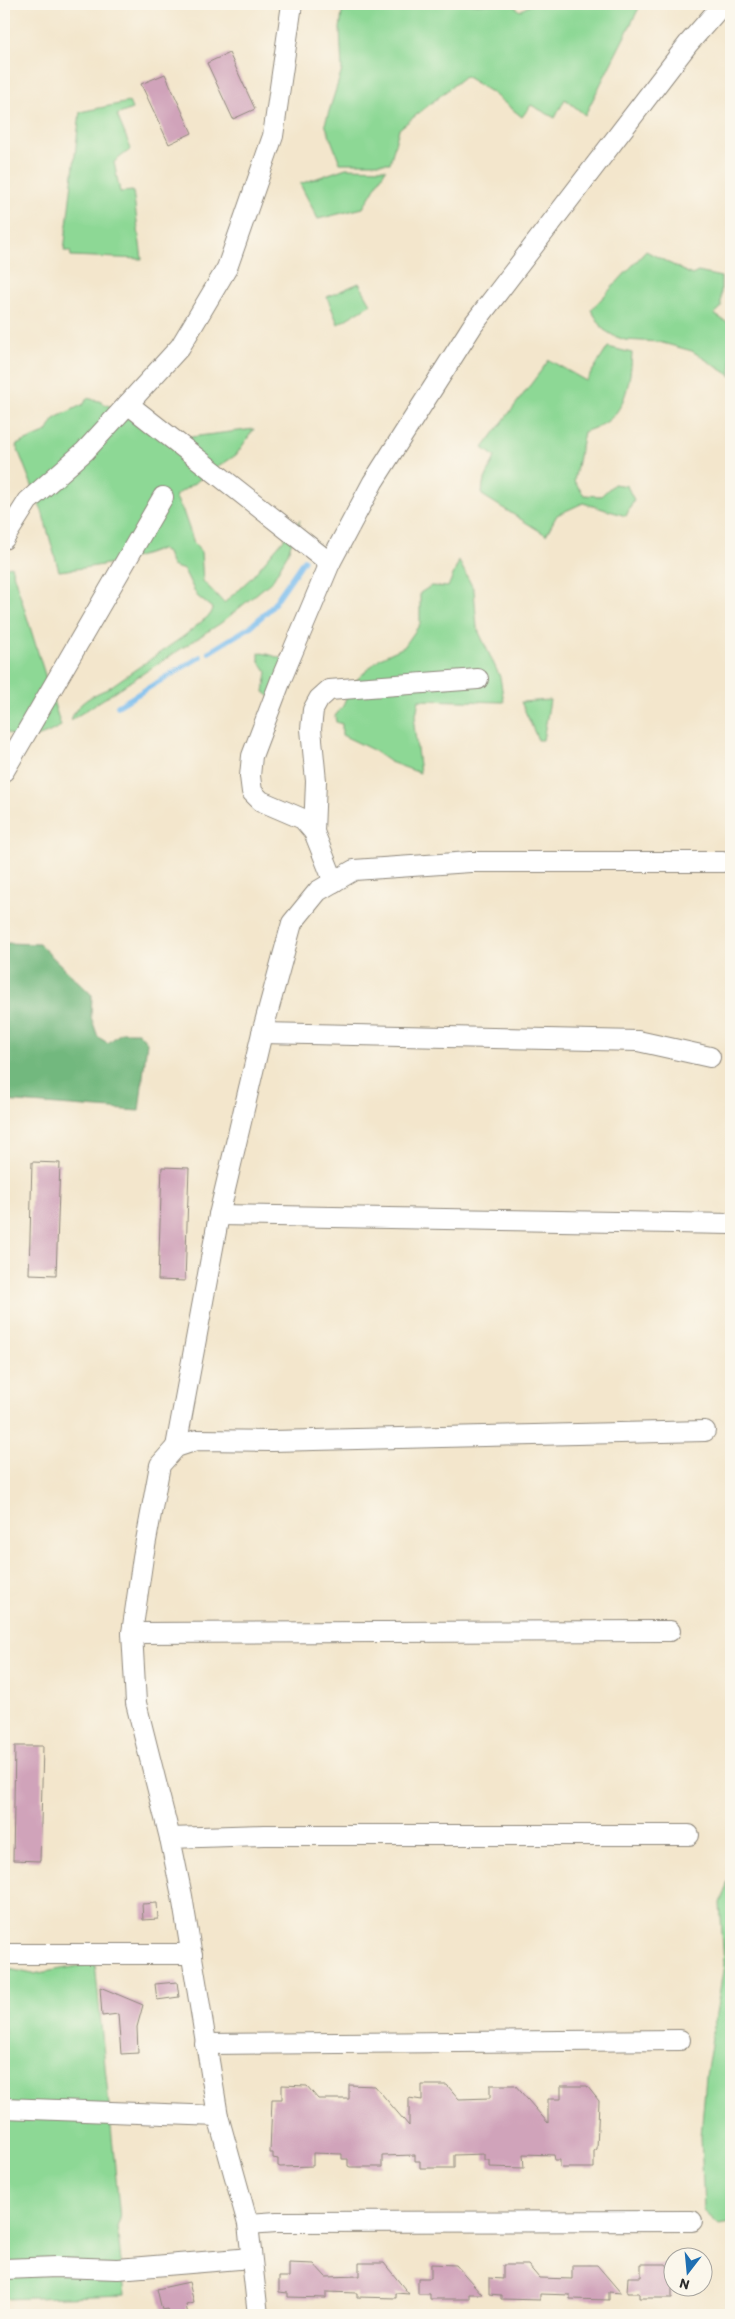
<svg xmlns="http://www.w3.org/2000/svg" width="735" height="2319" viewBox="0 0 735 2319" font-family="Itim,sans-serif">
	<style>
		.green { fill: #8dd895; stroke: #5c8260 }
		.forest { fill: #72b87e; stroke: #4e7254 }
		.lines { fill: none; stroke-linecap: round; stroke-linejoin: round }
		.stream { stroke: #78bcee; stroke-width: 5.5 }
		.building { fill: #d0a3ba }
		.minor-casing { stroke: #8f887c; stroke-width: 22 }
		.minor { stroke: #fff; stroke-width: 20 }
	</style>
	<rect width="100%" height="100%" fill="#fbf7ec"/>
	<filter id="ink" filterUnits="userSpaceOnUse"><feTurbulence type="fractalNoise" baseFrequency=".02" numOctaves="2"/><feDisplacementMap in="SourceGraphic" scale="10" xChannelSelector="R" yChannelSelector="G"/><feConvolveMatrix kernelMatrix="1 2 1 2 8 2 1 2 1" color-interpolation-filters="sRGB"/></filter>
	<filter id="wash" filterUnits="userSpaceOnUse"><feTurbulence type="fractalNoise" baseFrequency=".0096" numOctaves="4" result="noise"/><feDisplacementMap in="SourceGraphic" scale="20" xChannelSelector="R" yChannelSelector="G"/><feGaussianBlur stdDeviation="1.12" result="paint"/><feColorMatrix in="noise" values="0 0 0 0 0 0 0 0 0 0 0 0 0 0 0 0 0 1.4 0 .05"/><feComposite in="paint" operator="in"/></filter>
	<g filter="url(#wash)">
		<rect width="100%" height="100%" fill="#f3e6cc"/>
		<g class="green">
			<path d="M343,4H512L520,11C529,5 538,0 548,6L551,4H641L585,115L565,99L555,118L531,105L522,117L491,92L465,76L399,129L390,163H340L325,124L342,70L340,29Z"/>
			<path d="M129,102L132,109L117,115L131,149L114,162L120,192L133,191L142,259L71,256L70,251H64L80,112Z"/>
			<path d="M346,168L386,169L363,208L318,219L300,184Z"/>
			<path d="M646,251L692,275L698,272L721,277V308L714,314L731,325V376L692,351L659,342L625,340L614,336L604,330L591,310Z"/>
			<path d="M359,283L371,304L338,324L327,297Z"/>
			<path d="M608,347L632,353C631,374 627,406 609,420C602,426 591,429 584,432L574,481L584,495L601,496L614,484L627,486L634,500L626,516L583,503L557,515L546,535L482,495L483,484L495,457L483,448L549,360L586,381Z"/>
			<path d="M87,398L99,401L175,439L254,429L236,455L175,496L183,511L194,543L201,552L203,581L224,603L251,578L300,520L287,555L272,581L221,623L71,720C76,703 93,695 107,689L184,636L211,614L212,608L197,596L184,570L172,566L167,553L161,549C129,562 93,567 59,571L42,511L16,445L47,432L55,418L84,404Z"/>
			<path d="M459,561L474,590L477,628L500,677L504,702L419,700L414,725L420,773L390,762L371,749L342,735V724L336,722L335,716L343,706L350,686L380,658L404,647L420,624V593L431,586L448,587Z"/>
			<path d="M11,566L61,726C43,736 22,746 4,730V568Z"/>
			<path d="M259,653C273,653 284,663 298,659L300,669L273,699L264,692L267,672L259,661Z"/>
			<path d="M550,700L543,740H538L521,702Z"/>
			<path d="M731,1874V2223L719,2225L704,2211L701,2136L706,2076L724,1964L720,1903Z"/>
			<path d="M95,1963L120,2219L117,2227L125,2295L4,2299V1968L33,1974Z"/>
		</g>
		<path class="forest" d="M4,943L39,944L92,995L91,1017L98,1037L108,1043L122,1032H138L147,1042L139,1111L4,1101Z"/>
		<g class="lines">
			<g class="stream">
				<path d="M209,652L250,627L271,608L304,560"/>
				<path d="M118,706L200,657"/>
			</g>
		</g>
		<g id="blocks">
			<g class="building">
				<path d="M229,53L255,109L233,119L207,63Z"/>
				<path d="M165,74L192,133L169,144L141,84Z"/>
				<path d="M32,1162L60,1163L56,1275L29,1274Z"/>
				<path d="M162,1167L189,1168L185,1281L158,1280Z"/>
				<path d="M15,1746H43L40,1861L13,1860Z"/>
				<path d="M157,1903L158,1919L143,1920L142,1904Z"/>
				<path d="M177,1982L179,1997L157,2000L155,1984Z"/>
				<path d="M100,1987L143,2005L137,2027L138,2053L121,2054L118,2014L102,2016Z"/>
				<path d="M282,2085L307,2086L318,2099H349V2085L375,2086L409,2126V2098L422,2100V2085H447L459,2099L490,2098V2085H515L548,2123V2099H561V2086H587L599,2101L597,2149L594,2151V2168H562L560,2167V2160H555L554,2155L523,2154L524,2168L489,2167V2160H484V2154L454,2155V2168H420V2161H415V2155L382,2156V2167H350L348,2166V2159H342V2154L313,2153V2166L280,2167L278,2166V2159L273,2158V2153H270L272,2099H282Z"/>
				<path d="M289,2263L314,2264L326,2277L359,2276V2263H384L409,2294L396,2293V2298L357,2297V2293L326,2292V2298L288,2297V2293L279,2292V2277H289Z"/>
				<path d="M431,2264L456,2265L482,2294H469V2299H430V2294H418V2278H431Z"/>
				<path d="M641,2264H666L672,2272V2298H639V2293H627L628,2277H641Z"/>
				<path d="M503,2265H528L539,2278L572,2279V2265H597L621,2293L609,2292V2300L570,2299V2295L540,2294V2300L501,2299V2295L489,2294V2278L503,2279Z"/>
				<path d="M189,2282L194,2303L186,2305L188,2315H170L168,2309L162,2310L157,2289Z"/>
			</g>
		</g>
	</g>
	<g filter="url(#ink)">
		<use href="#blocks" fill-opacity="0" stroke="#8f887c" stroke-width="1"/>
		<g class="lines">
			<g class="minor-casing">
				<g id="minor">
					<path d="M128,404L330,563L373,482L473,325L688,44L723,4"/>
					<path d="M4,539L28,501L85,451L180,347L227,268L273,136L292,4"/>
					<path d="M330,563L282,677L252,756L250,776L252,792L261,801L303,819L314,832L334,882"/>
					<path d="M4,771L163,497"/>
					<path d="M314,832L316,781L311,729L313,710L319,699L329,690L478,679"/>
					<path d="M262,1033L638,1041L710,1057"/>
					<path d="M219,1215L731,1224"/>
					<path d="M176,1447L219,1215L262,1033L292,923L318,891L354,870L470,862H723"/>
					<path d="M132,1633L670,1631"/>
					<path d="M170,1838L136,1703L132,1633L143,1557L160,1465L176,1447L197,1440L272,1441L705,1431"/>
					<path d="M4,1954H192"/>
					<path d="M205,2044L680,2040"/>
					<path d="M4,2108L218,2116"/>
					<path d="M248,2224L277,2222L692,2221"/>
					<path d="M4,2269L57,2267L118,2269L251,2258"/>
					<path d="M258,2315L248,2224L218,2116L182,1896L170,1838L265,1835H689"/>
				</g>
			</g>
			<use href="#minor" class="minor"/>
		</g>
	</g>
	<rect width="735" height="2319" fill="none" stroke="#fbf7ec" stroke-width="20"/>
	<g transform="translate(688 2272) rotate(196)"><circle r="24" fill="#fbf7ec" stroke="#a8a59f"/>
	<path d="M0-4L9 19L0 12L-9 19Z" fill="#1f6fb2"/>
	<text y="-8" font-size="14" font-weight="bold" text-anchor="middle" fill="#2b2b2b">N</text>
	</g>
</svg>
